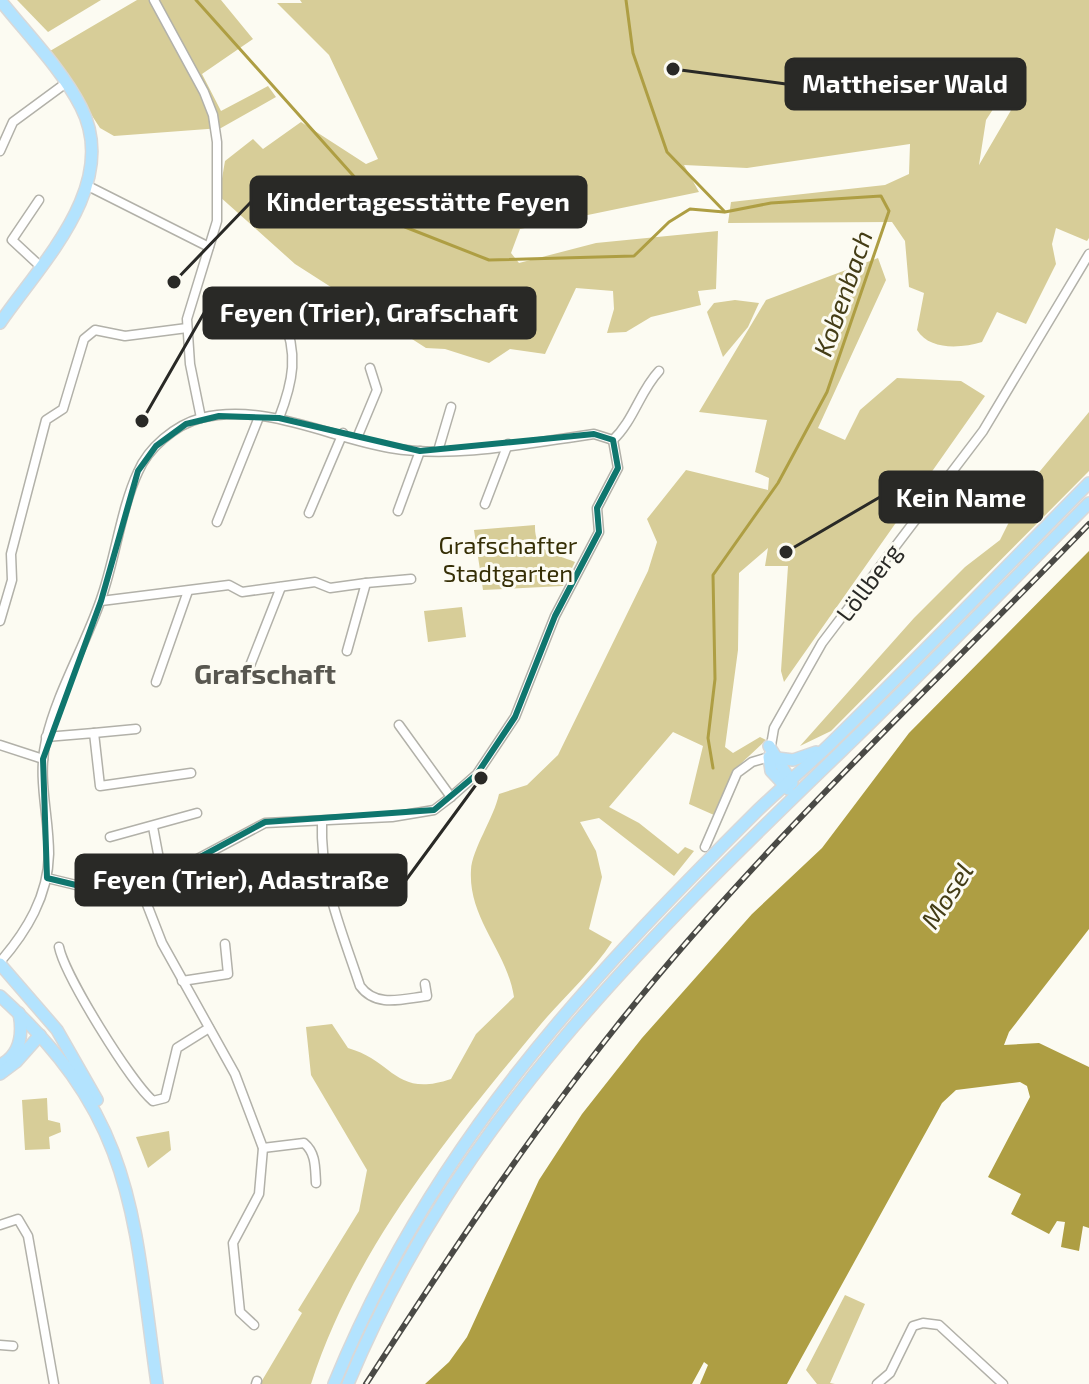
<svg xmlns="http://www.w3.org/2000/svg" width="1089" height="1384" viewBox="0 0 1089 1384" font-family="'Exo 2',sans-serif">
	<style>
		.green { fill: #d7cd98; fill-rule: evenodd }
		.water { fill: #ae9e43 }
		.lines { fill: none; stroke-linecap: round; stroke-linejoin: round }
		.stream { stroke: #ae9e43; stroke-width: 3 }
		.minor-casing { stroke: #b2b1a9; stroke-width: 11 }
		.major-casing { stroke: #d8d8d8; stroke-width: 14 }
		.minor { stroke: #fff; stroke-width: 8 }
		.major { stroke: #b3e3fe; stroke-width: 11 }
		.rail-casing { stroke: #4a4a46; stroke-width: 6 }
		.rail { stroke: #fcfbf2; stroke-width: 3; stroke-dasharray: 9; stroke-linecap: butt }
		.marked { fill: none; stroke: #0f766e; stroke-width: 6; stroke-linejoin: round }
		.labels { text-anchor: middle; dominant-baseline: central; stroke-width: 6; stroke-linejoin: round; paint-order: stroke }
		.park-label { font-size: 24px; fill: #352e05; stroke: #fcfbf2 }
		.street-label { font-size: 24px; fill: #292926; stroke: #fcfbf2 }
		.water-label { font-size: 26px; font-style: italic; fill: #443d16; stroke: #fcfbf2 }
		.quarter-label { font-size: 28px; font-weight: bold; fill: #585750; stroke: #fcfbf2 }
		.leader { fill: none; stroke: #292926; stroke-width: 3 }
		.callout-dot { fill: #292926; stroke: #fcfbf2; stroke-width: 3 }
		.callout { fill: #292926; stroke: #292926; stroke-width: 3 }
		.callout-label { font-size: 26px; text-anchor: middle; font-weight: bold; fill: #fff }
	</style>
	<rect width="100%" height="100%" fill="#fcfbf2"/>
	<g class="green">
		<path d="M17,0H101L48,32Z"/>
		<path d="M137,0H221L253,39L202,74L221,111L268,86L276,97L221,128L114,136L100,128L50,51Z"/>
		<path d="M300,0H1089V238L1087,241L1056,228L1052,244L1056,264L1026,324L997,312L982,342C962,348 930,351 917,330L924,293L909,287L905,241L892,222L728,223L731,202L885,185L909,174L910,144L747,168L684,165L699,192L520,229L511,253L519,263L596,243L718,231L716,289L698,291L701,305L651,317L626,332L607,333L614,309L613,291L576,288L545,354L510,349L489,363L445,349L426,348L295,264L219,196L225,161L253,139L263,149L301,122L366,164L378,159L329,55L277,3H302ZM1001,97L1017,100L979,165L986,120Z"/>
		<path d="M878,258L886,280L818,428L845,440L860,410L897,378L961,381L985,396L784,682L781,671L788,566H765L768,548L739,573L738,650L725,747L733,753L760,737L766,740L733,771L714,815L689,804L703,746L673,732L609,807L639,823L678,854L685,847L694,851L674,876L599,818L580,822L596,851L602,877L589,929L612,942C591,974 560,1000 536,1030C446,1139 355,1248 311,1384H260L302,1313L298,1310L359,1211L367,1170L311,1075L306,1027L332,1024L348,1048C394,1061 395,1098 451,1079L476,1034L514,997C507,951 468,919 471,870C472,849 494,818 499,794L527,785L558,755L648,571L657,542L647,519L686,470L768,490L769,478L755,472L767,420L699,412L766,300Z"/>
		<path d="M735,300L759,303L748,327L723,357L707,312L714,303Z"/>
		<path d="M1089,412V471L831,731L800,746L914,618L965,567L1000,540L1026,488Z"/>
		<path d="M535,525C534,552 552,553 575,562L563,586L483,590L474,530Z"/>
		<path d="M462,607L466,637L428,642L424,611Z"/>
		<path d="M47,1098L48,1120L60,1123L61,1132L49,1137L50,1149L25,1150L22,1100Z"/>
		<path d="M169,1131L171,1150L148,1168L136,1137Z"/>
		<path d="M845,1295L865,1304L830,1383L835,1384H817L806,1370Z"/>
	</g>
	<path class="water" d="M1089,551V929L1009,1032L1004,1045L1039,1043L1089,1067V1228L1083,1226L1079,1251L1061,1247L1065,1222L1057,1221L1049,1234L1011,1214L1021,1194L988,1177L1030,1097L1027,1086L1020,1082L956,1090L942,1103L787,1384H700L708,1365L704,1362L692,1384H425L449,1362L467,1337L539,1180L582,1114L642,1038L752,914L822,848L909,733Z"/>
	<g class="lines">
		<g class="stream">
			<path d="M196,0L367,191L405,227L489,260L634,256L669,222L690,209L724,212"/>
			<path d="M626,0L633,53L667,152L725,212L771,203L881,196L889,211L827,392L778,483L713,575L715,679L708,738L713,768"/>
		</g>
		<g class="minor-casing">
			<g id="minor">
				<path d="M154,0L204,92L213,115L217,142V221L187,319L190,364L201,418"/>
				<path d="M0,151L13,122L66,83"/>
				<path d="M88,186L209,247"/>
				<path d="M39,200L12,240L40,266"/>
				<path d="M279,418C293,382 299,353 282,316"/>
				<path d="M357,438L377,390L370,368"/>
				<path d="M613,440C634,420 640,391 659,371"/>
				<path d="M438,451L451,407"/>
				<path d="M485,504L508,444"/>
				<path d="M398,511L420,451"/>
				<path d="M309,513L343,433"/>
				<path d="M217,522L259,417"/>
				<path d="M366,583L411,579"/>
				<path d="M101,601L229,585L242,592L315,582L330,588L366,583L347,651"/>
				<path d="M0,621L12,580L11,554L46,420L63,409L84,339L95,330L125,336L187,328"/>
				<path d="M244,681L281,587"/>
				<path d="M156,682L188,591"/>
				<path d="M399,725L451,797"/>
				<path d="M94,733L136,729"/>
				<path d="M46,737L94,733L100,786L191,773"/>
				<path d="M0,745L43,759"/>
				<path d="M322,821C320,883 341,928 360,986C376,1008 402,999 427,996L425,984"/>
				<path d="M153,827L163,880"/>
				<path d="M110,837L197,813"/>
				<path d="M705,847L737,773L752,762L769,757L774,728L822,643L983,431L1089,254"/>
				<path d="M47,878L109,893L141,889L265,823L392,817L434,810L451,797L477,774L515,717L555,616L599,532L597,508L618,468L613,440"/>
				<path d="M141,889L162,943L235,1074L263,1148L259,1194L233,1243L240,1312L254,1325"/>
				<path d="M59,947C65,976 130,1081 153,1101L165,1098L177,1048L209,1028"/>
				<path d="M0,962C27,931 48,896 49,854C49,815 37,779 46,740C57,692 85,646 101,599C115,560 121,508 138,472C148,448 175,425 201,418C265,402 330,438 390,448C456,459 529,443 594,434L613,440"/>
				<path d="M182,981L228,974L225,944"/>
				<path d="M263,1148L304,1143C316,1153 315,1167 316,1183"/>
				<path d="M0,1225L18,1219L28,1236L54,1384"/>
				<path d="M0,1345L13,1346"/>
				<path d="M256,1384L257,1381"/>
				<path d="M877,1384L890,1373L913,1326L923,1323L939,1325L1003,1384"/>
			</g>
		</g>
		<g class="major-casing">
			<g id="major">
				<path d="M0,323C41,263 121,185 81,107C61,68 27,34 0,0"/>
				<path d="M769,746L792,783"/>
				<path d="M788,789L771,771L769,757L793,760L816,752"/>
				<path d="M0,964L57,1030L97,1100"/>
				<path d="M0,996C136,1119 133,1215 157,1384"/>
				<path d="M0,1065C21,1055 23,1034 19,1013"/>
				<path d="M0,1074L16,1062L40,1035"/>
				<path d="M334,1384C430,1149 581,986 758,810C781,788 806,767 829,745C917,659 1003,570 1089,483"/>
				<path d="M348,1384C459,1117 651,935 855,738C934,661 1011,582 1089,503"/>
			</g>
		</g>
		<use href="#minor" class="minor"/>
		<use href="#major" class="major"/>
		<g class="rail-casing">
			<path id="rail" d="M366,1384C445,1262 525,1141 616,1027C759,847 930,689 1089,524"/>
		</g>
		<use href="#rail" class="rail"/>
	</g>
	<path class="marked" d="M219,416L279,418L420,451L594,434L613,440L618,468L597,508L599,532L555,616L515,717L477,774L434,810L265,822L141,889L109,893L47,878L43,759L101,601L138,471L156,446L186,424Z"/>
	<g class="labels">
		<g class="park-label">
			<text x="508" y="544">Grafschafter<tspan x="508" dy="28">Stadtgarten</tspan></text>
		</g>
		<g class="street-label">
			<text transform="translate(868 582) rotate(-53)">Löllberg</text>
		</g>
		<g class="water-label">
			<text transform="translate(842 293) rotate(-71)">Kobenbach</text>
			<text transform="translate(946 895) rotate(-57)">Mosel</text>
		</g>
		<g class="quarter-label">
			<text x="265" y="673">Grafschaft</text>
		</g>
	</g>
	<path class="leader" d="M673 69L786 84M174 282L251 202M142 421L204 313M786 552L880 497M481 778L406 880"/>
	<g class="callout-dot">
		<circle cx="673" cy="69" r="8"/>
		<circle cx="174" cy="282" r="8"/>
		<circle cx="142" cy="421" r="8"/>
		<circle cx="786" cy="552" r="8"/>
		<circle cx="481" cy="778" r="8"/>
	</g>
	<g class="callout">
		<rect x="786" y="59" width="239" height="50" rx="8"/>
		<rect x="251" y="177" width="335" height="50" rx="8"/>
		<rect x="204" y="288" width="331" height="50" rx="8"/>
		<rect x="880" y="472" width="162" height="50" rx="8"/>
		<rect x="76" y="855" width="330" height="50" rx="8"/>
	</g>
	<g class="callout-label">
		<text x="905" y="93">Mattheiser Wald</text>
		<text x="418" y="211">Kindertagesstätte Feyen</text>
		<text x="369" y="322">Feyen (Trier), Grafschaft</text>
		<text x="961" y="507">Kein Name</text>
		<text x="241" y="889">Feyen (Trier), Adastraße</text>
	</g>
</svg>
